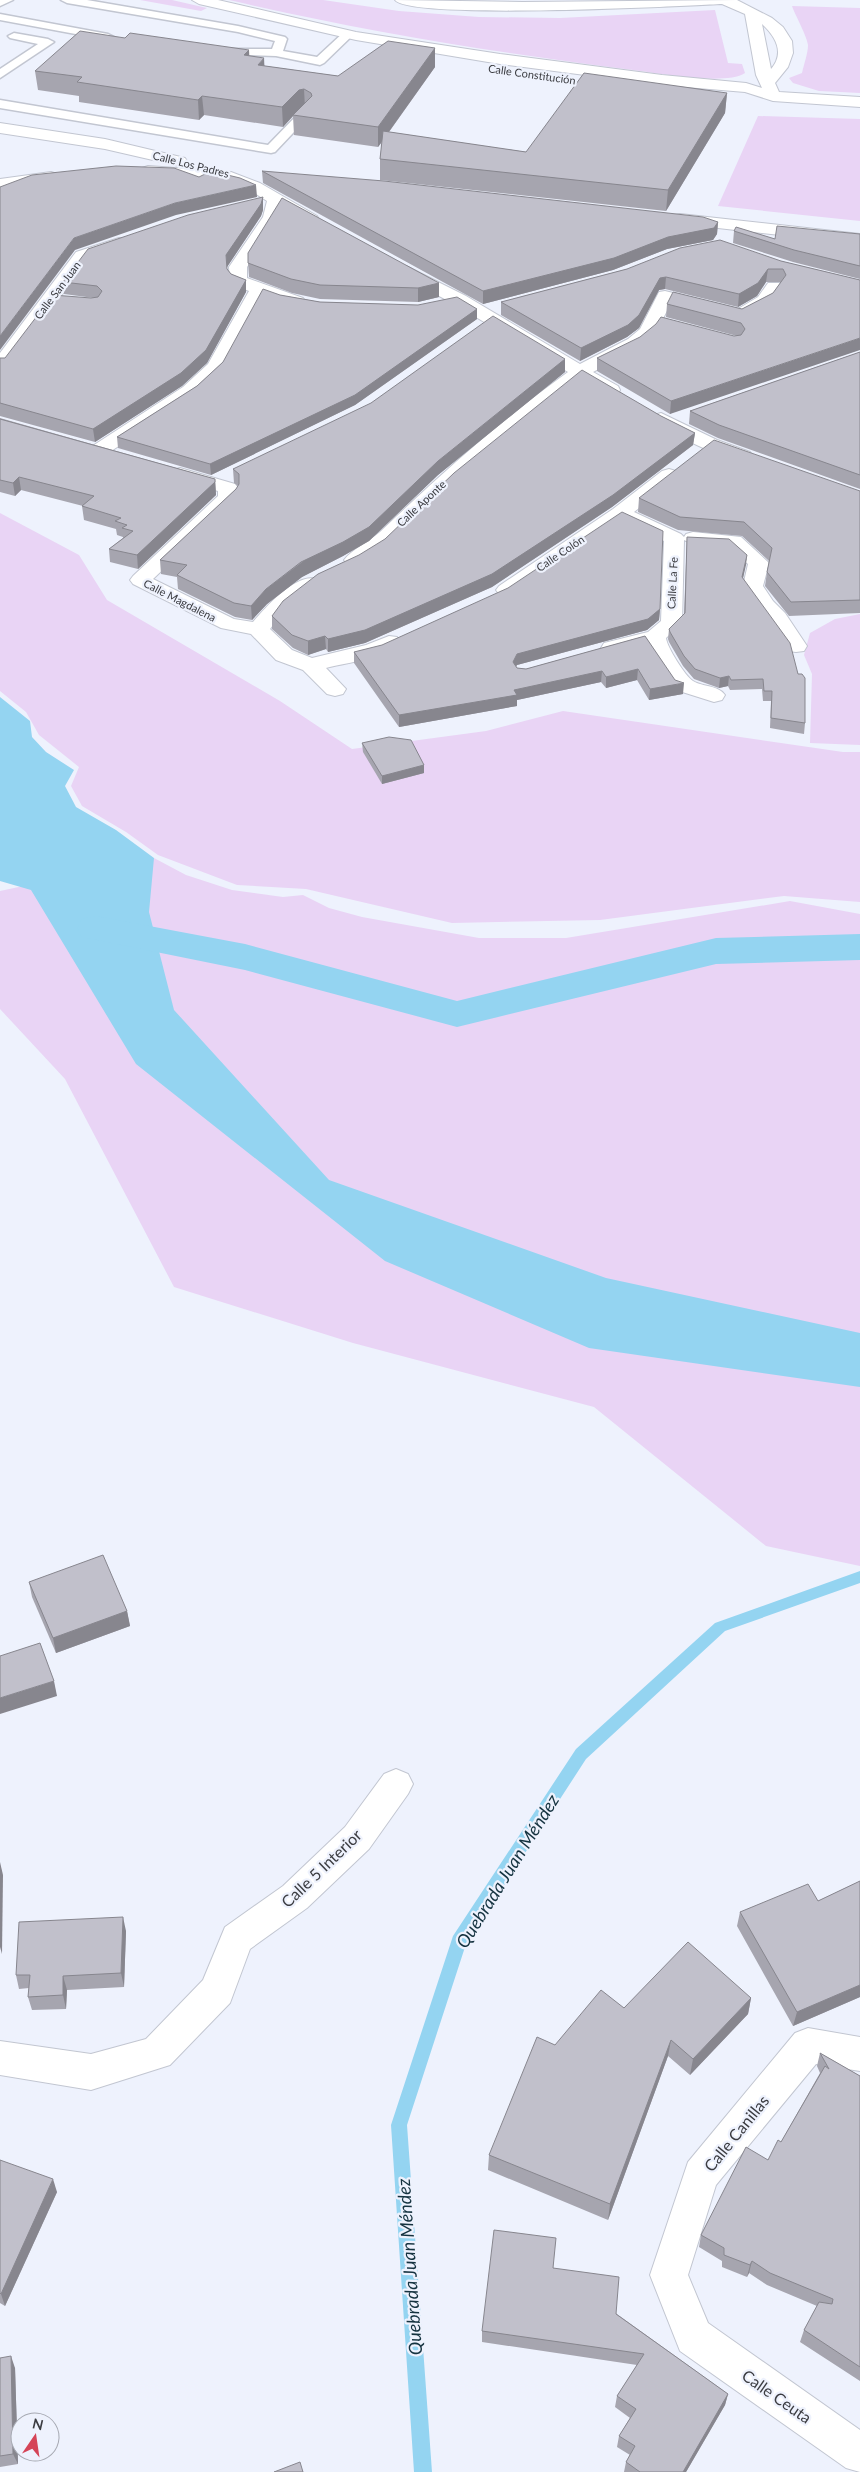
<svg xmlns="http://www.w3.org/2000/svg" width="860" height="2472" viewBox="0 0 860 2472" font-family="Lato,sans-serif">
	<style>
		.green { fill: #e9d4f5 }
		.water { fill: #94d4f1 }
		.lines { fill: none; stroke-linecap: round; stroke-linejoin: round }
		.stream { fill: #94d4f1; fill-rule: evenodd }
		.canal { fill: #94d4f1; fill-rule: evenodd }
		.lane-casing { stroke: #c2c6d1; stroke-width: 3 }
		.street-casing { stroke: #c2c6d1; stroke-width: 2 }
		.lane { fill: #fff; fill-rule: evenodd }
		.street { fill: #fff; fill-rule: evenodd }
		.wall { fill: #a6a5af }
		.shaded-wall { fill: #87868e }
		.building { fill: #c1c0cb; stroke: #87868e }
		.labels { text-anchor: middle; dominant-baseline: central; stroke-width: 4.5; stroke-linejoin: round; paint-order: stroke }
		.far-street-label { font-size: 11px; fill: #3b3c41; stroke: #eef2fd }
		.near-street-label { font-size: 16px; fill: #3b3c41; stroke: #eef2fd }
		.near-water-label { font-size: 18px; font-style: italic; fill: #153340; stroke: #eef2fd }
	</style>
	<rect width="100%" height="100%" fill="#eef2fd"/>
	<g class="green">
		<path d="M140,0H172L207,8L201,11Z"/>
		<path d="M229,0H323L399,11L479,17L560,18L715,10L728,63L742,64L745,73C725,86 658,73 633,70C497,53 362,31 229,0Z"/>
		<path d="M792,6L860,8V93L819,91L793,83L789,78L802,73C804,64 808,53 808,45C807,36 796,17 792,6Z"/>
		<path d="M758,116L860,119V221L718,206Z"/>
		<path d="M0,513L79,555L107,600L280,701L352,749L486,731L563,711L843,752H860V902L784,896L600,920L452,923L306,889L237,885L158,855L126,832L82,806L71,786L79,767L39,735L26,712L0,691Z"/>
		<path d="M860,614V745L810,743L812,674L804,655L810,633L835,619Z"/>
		<path d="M154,858L186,875L232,890L283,897L303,895L329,908L362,917L479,938H566L790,901L860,914V1566L766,1546L594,1407L353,1343L174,1287L65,1079L0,1009V891Z"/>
	</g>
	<path class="water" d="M0,697L30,721L32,737L46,752L74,770L65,786L76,807L116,830L154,858L149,912L174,1010L329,1180L606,1278L860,1333V1387L589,1348L385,1261L136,1064L31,890L0,881Z"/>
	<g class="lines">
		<path class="stream" d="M860,1571V1583L725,1631L586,1759L466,1944L407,2125L432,2472H414L391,2125L453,1936L576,1749L715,1623Z"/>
		<path class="canal" d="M96,916L245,944L457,1001L716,938L860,934V960L716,964L457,1027L245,970L82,937L77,928L82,919Z"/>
		<g class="lane-casing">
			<g id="lane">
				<path d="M0,0H13L0,6Z"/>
				<path d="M61,0H87L238,26L285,37L287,39L283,51L317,57L344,32H352L354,34L324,63L320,65L276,56L220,54L216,53V49H272L275,41L238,32L67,3Z"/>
				<path d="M0,14L108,34L114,37L108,40L0,20Z"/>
				<path d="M14,33L48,39L54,42L0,78V69L38,44L10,38L8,36Z"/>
				<path d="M0,100L268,145L301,111L305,110L311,114L275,152L271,153L0,108Z"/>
			</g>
		</g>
		<g class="street-casing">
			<g id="street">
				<path d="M192,0H218L356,32L500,54L662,75L746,83L762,88L756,75L745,14L722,4C683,6 409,20 395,0L523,2L737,0L772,18L783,27L792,41L793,53L788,67L775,83L779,92L860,97V107L773,101L745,92L662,85L500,64L356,40L199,4ZM762,24C776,37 785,53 771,69Z"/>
				<path d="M0,123L105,139L185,158L187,161L179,166L105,149L0,133Z"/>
				<path d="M148,166L231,172L260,183L317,216L319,220L317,224L311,225L281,209L279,217L247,267V278L303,298L306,302L303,306H291L264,296L222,371L197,395L105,455H91L88,451L91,447L183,387L208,364L249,291L233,285L230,281L229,267L263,217L267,201L248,189L223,180L142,174L140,171L142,168Z"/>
				<path d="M51,172L57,174L59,177L57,180L0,189V179Z"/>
				<path d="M680,214L860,234V244L674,223L672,219L674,215Z"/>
				<path d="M119,238L125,239L128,243L125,247L88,260L6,369L0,370V353L76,252Z"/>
				<path d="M406,266L466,296L580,364L628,339L640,329L659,292L665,291L738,309L758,297L768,283H780L783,287L770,305L740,320L671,303L654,336L640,347L593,372L618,386L620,390L618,394H604L581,380C537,412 494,447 453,484C430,505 409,530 384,550C374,558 360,568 347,564L344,560C352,549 369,542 380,532C440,475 501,420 568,372L454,304L400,275L397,271L400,267Z"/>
				<path d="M661,413L717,440L750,452L753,456L750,460C729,465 675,434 654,423L652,419L654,415Z"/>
				<path d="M180,468L235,484L238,488V498L153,579L234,619L253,622C266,607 296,573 316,579L319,583L316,587L282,613L270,629L292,650L312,658L366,645L389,636L397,637L400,642C389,658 345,663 326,668L346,689L343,694L335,696L327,694L303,670L276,660L251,634L221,628L133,584L130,580L133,576L218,496V491L173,478L170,474L173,470Z"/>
				<path d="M669,469L676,471L679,475L676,479L634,512L681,534L684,537L686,534L693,532L741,537L769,563L763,586L773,601L785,613L807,646L804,651L796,652L788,651L770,621L758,609L743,586L748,564L728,547L693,544L684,540L682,623L666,638C667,647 685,676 693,681C703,687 718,685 725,695L722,700L714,702L676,690L645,645L612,654L604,653L601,648L604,643L648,632L661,621L664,541L622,520L513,594L506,596L499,594L496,590L499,586L613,509L662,471Z"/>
				<path d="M396,1769L408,1774L413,1784L408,1794L369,1849L307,1908L250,1949L230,2003L170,2065L91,2090L0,2075V2041L91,2054L146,2039L203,1980L225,1927L283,1886L345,1827L384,1774Z"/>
				<path d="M808,2028L860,2037V2071L816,2064L716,2185L688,2275L708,2323L860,2430V2472L846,2468L680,2351L650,2275L688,2162L795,2033Z"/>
			</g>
		</g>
		<use href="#lane" class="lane"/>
		<use href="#street" class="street"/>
	</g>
	<g class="wall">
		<path d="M435,48V67L389,132L526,152L727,93L725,113L666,211L380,180V159L382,142L378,147L294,135L293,116L283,127L204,115L199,120L79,102V96L38,90L35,71L249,56L265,66L338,76Z"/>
		<path d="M262,171L718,222L717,234L713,240L667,249L613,270L483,304L263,183Z"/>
		<path d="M263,210L261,216L227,267V269L231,274L246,280V292L207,363L182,386L95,442L0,416V358H5L91,298H94L64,294L63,282Z"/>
		<path d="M734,231L775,239L860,234V279L793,262L733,243Z"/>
		<path d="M781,261L860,280L670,414L597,371V358L737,336L666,317L667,304L742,309L773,293L781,282H766L757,296L738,307L665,289L659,290L639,328L627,337L580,361L501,315V302L627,269Z"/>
		<path d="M248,263L439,283V297L418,302L320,299L292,293L249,277Z"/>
		<path d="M280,295L320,302L477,309V319L355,405L211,475L118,448L117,437L197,386L223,362Z"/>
		<path d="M860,352V489L718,438L689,424L690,411Z"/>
		<path d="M565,359V372L438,475L369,541L343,556L302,577L267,604L252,620L235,617L178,589L177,577L161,574L160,560L236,489L238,486L234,483L233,469Z"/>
		<path d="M661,416L695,433L693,445L612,507L492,587L365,643L328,652L326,649L308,655L293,648L272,629V616Z"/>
		<path d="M0,418L215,479L216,495L138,569L110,562L109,549L123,538V537L117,535L116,529L84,520L82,506H83L21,490L15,496L0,492Z"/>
		<path d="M860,491V613L789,616L765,586L767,572L769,561L742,536L678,530L638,512L639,498Z"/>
		<path d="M687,537L747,555L743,578L805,723L804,734L770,728L771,701H763L762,689L730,690L728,686L719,688L694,679L683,666L669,642L668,639L669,629L684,614Z"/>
		<path d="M660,609L659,620L647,630L517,665L516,666L517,668L526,669L645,636L683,694L649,700L637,680L606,688L601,682L517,700V706L399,727L354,663V652Z"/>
		<path d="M362,743L424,765V773L382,784L363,752Z"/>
		<path d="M29,1582L127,1611L130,1626L56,1653L32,1597Z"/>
		<path d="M860,1881V1997L793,2026L737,1926L740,1912L818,1901Z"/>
		<path d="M126,1931L124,1987L67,1990L66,2009L32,2010L28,1997L29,1988L19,1989L16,1975Z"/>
		<path d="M751,1998L748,2014L690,2075L668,2056L608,2220L488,2170L489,2155L555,2045Z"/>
		<path d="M820,2053L860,2076V2381L800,2342L804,2330L817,2306L767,2285L749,2273L747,2277L722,2267V2261L699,2247L701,2235L768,2160L781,2142L820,2073L817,2066Z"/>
		<path d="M0,2160L57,2192L5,2306L0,2303Z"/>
		<path d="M553,2268L728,2394L725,2405L686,2472H624L626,2462L630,2455L617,2447L619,2436L630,2418L615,2407L617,2396L637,2365L482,2342V2331Z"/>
		<path d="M0,2358L15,2368L18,2464L0,2467Z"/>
	</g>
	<g class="shaded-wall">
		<path d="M435,48V67L378,147V127Z"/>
		<path d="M249,50L250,69L244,55Z"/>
		<path d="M264,58L265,77L258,65Z"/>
		<path d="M304,89L305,108L293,115V116L283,127L282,107L299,90Z"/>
		<path d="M727,93L725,113L666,211L668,190Z"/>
		<path d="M202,96L204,115L199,120L198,100Z"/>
		<path d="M256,185L257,197L176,215L75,250L0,350V336L74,238L175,203Z"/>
		<path d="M263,197V210L261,216L227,267L226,255Z"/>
		<path d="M718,222L717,234L713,240L667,249L613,270L483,304V291Z"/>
		<path d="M768,269L766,282L757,296L738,307L739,294Z"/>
		<path d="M666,277L665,289L659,290L639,328L627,337L580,361L581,348L660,278Z"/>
		<path d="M246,280V292L207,363L182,386L95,442L93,429Z"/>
		<path d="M439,283V297L418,302V288Z"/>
		<path d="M477,309V319L355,405L211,475L210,464Z"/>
		<path d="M860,338V350L670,414L671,401Z"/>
		<path d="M565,359V372L438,475L369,541L343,556L302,577L267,604L252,620L251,606L266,589L438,461Z"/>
		<path d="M695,433L693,445L612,507L492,587L365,643L328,652V639Z"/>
		<path d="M19,477L21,490L15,496L13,483Z"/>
		<path d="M215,479L216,495L138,569L137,555Z"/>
		<path d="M747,555L746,565L741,587L742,577Z"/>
		<path d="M660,609L659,620L647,630L517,665L512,673L513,662L517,654Z"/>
		<path d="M325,636L326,649L308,655V641Z"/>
		<path d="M638,669L637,680L606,688V677Z"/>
		<path d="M602,671L601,682L517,700V706L399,727V715Z"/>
		<path d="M729,676L728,686L719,688L720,678Z"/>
		<path d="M684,683L683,694L649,700L650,689Z"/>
		<path d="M424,765V773L382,784V776Z"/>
		<path d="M127,1611L130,1626L56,1653L53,1638Z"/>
		<path d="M54,1681L57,1696L0,1714V1698Z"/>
		<path d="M0,1862L3,1875L2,1954L0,1947Z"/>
		<path d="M123,1917L126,1931L124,1987L121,1973Z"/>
		<path d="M63,1976L67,1990L66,2009L63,1995Z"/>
		<path d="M860,1985V1997L793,2026L797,2012Z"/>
		<path d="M751,1998L748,2014L690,2075L693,2059Z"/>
		<path d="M671,2040L668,2056L608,2220L610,2204Z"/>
		<path d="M53,2179L57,2192L5,2306L1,2294Z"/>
		<path d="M752,2261L749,2273L747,2277L750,2265Z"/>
		<path d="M11,2356L15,2368L18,2464L13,2454Z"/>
		<path d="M728,2394L725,2405L686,2472H683Z"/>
	</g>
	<g class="building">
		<path d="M80,31L125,38L130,33L249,50L244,55L264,58L258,65L338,76L388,41L435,48L378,127L293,115L312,96L311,93L304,89L299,90L282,107L202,96L198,100L77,82L82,77L35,71Z"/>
		<path d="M584,73L727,93L668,190L380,159L383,131L526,152Z"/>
		<path d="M116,166L174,168L199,177L211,171L240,178L256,185L175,203L74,238L0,336V187L32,175Z"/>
		<path d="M262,171L384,181L703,217L718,222L714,228L668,237L614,258L483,291Z"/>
		<path d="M263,197L261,204L226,255L227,269L231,274L246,280L206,350L181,373L93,429L0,403V358H5L53,295L91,298L98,297L102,291L97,286L63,282L88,249L188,215Z"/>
		<path d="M282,198L439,283L418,288L320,285L291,279L248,263V253Z"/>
		<path d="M777,226L860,234V266L794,250L734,231L736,227L775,239Z"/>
		<path d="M720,240L781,261L860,280V338L671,401L597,358L640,337L656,324L661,317L734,336L741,335L745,329L741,323L667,304L673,292L742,309L773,293L786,275L783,269H768L758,283L739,294L666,277L660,278L639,315L628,325L581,348L501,302L627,269L680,248Z"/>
		<path d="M263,289L280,295L320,302L418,305L457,297L477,309L355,395L210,464L117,437L197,386L223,362Z"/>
		<path d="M493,316L565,359L438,461L369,527L343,542L301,562L266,589L251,606L234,603L177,575L187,565L160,560L236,489L239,484V474L233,469L371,403Z"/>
		<path d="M860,352V475L719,425L690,411Z"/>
		<path d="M582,370L661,416L695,433L613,495L492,574L365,630L328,639L325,636L308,641L292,635L272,616L283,601L318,574L359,555L385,539L454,473Z"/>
		<path d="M0,419L215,479V482L137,555L109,549L133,531L122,528L127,525L115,521L121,518L82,506L94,496L19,477L13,483L0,480Z"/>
		<path d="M714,440L860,491V600L791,602L767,572L772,548L744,522L680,517L639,498Z"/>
		<path d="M622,512L663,531L660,609L648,619L517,654L513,662L517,668L526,669L645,636L675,680L684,683L650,689L638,669L606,677L602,671L514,690L517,695L399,715L354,652L382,645L508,588Z"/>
		<path d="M687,537L729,539L747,555L742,577L790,643L798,674H802L805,678V723L771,718L772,691H764L763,679L731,680L729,676L720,678L695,669L684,656L670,632L669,629L685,613Z"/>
		<path d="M389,737L411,740L424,765L382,776L362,743Z"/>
		<path d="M103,1555L127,1611L53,1638L29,1582Z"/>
		<path d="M40,1643L54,1681L0,1698V1656Z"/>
		<path d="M860,1881V1985L797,2012L740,1912L808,1884L818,1901Z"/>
		<path d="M123,1917L121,1973L63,1976V1995L28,1997L30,1975H16L19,1922Z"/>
		<path d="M688,1942L751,1998L693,2059L671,2040L610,2204L489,2155L537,2037L555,2045L601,1990L624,2008Z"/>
		<path d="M820,2053L860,2076V2367L804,2330L819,2302L832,2304L833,2299L770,2273L752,2261L750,2265L724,2255V2248L701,2235L746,2147L768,2160L778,2140L781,2142L825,2066L829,2069Z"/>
		<path d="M0,2160L53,2179L1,2294L0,2293Z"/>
		<path d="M494,2230L556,2238L553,2268L619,2277L616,2314L728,2394L683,2472H640L626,2462L635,2446L619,2436L636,2409L617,2396L644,2354L482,2331Z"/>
		<path d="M11,2356L13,2454L0,2456V2358Z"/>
		<path d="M300,2462L303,2472H274Z"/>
	</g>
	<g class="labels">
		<g class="far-street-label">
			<text transform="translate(532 74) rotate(8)">Calle Constitución</text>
			<text transform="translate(191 164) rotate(14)">Calle Los Padres</text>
			<text transform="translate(57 290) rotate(-53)">Calle San Juan</text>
			<text transform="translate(421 503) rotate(-43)">Calle Aponte</text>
			<text transform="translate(560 553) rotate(-34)">Calle Colón</text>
			<text transform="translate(672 583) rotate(-87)">Calle La Fe</text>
			<text transform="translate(180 600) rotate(27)">Calle Magdalena</text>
		</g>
		<g class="near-street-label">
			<text transform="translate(321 1868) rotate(-44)">Calle 5 Interior</text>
			<text transform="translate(736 2133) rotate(-51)">Calle Canillas</text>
			<text transform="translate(777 2396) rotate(35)">Calle Ceuta</text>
		</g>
		<g class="near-water-label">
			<text transform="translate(507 1871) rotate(-58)">Quebrada Juan Méndez</text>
			<text transform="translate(409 2267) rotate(-94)">Quebrada Juan Méndez</text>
		</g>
	</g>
	<g transform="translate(35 2437) rotate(13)"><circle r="24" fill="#eef2fd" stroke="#a6a9b2"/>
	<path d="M0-4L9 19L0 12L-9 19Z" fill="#d54457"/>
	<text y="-8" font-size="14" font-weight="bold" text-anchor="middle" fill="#3b3c41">N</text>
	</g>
</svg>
